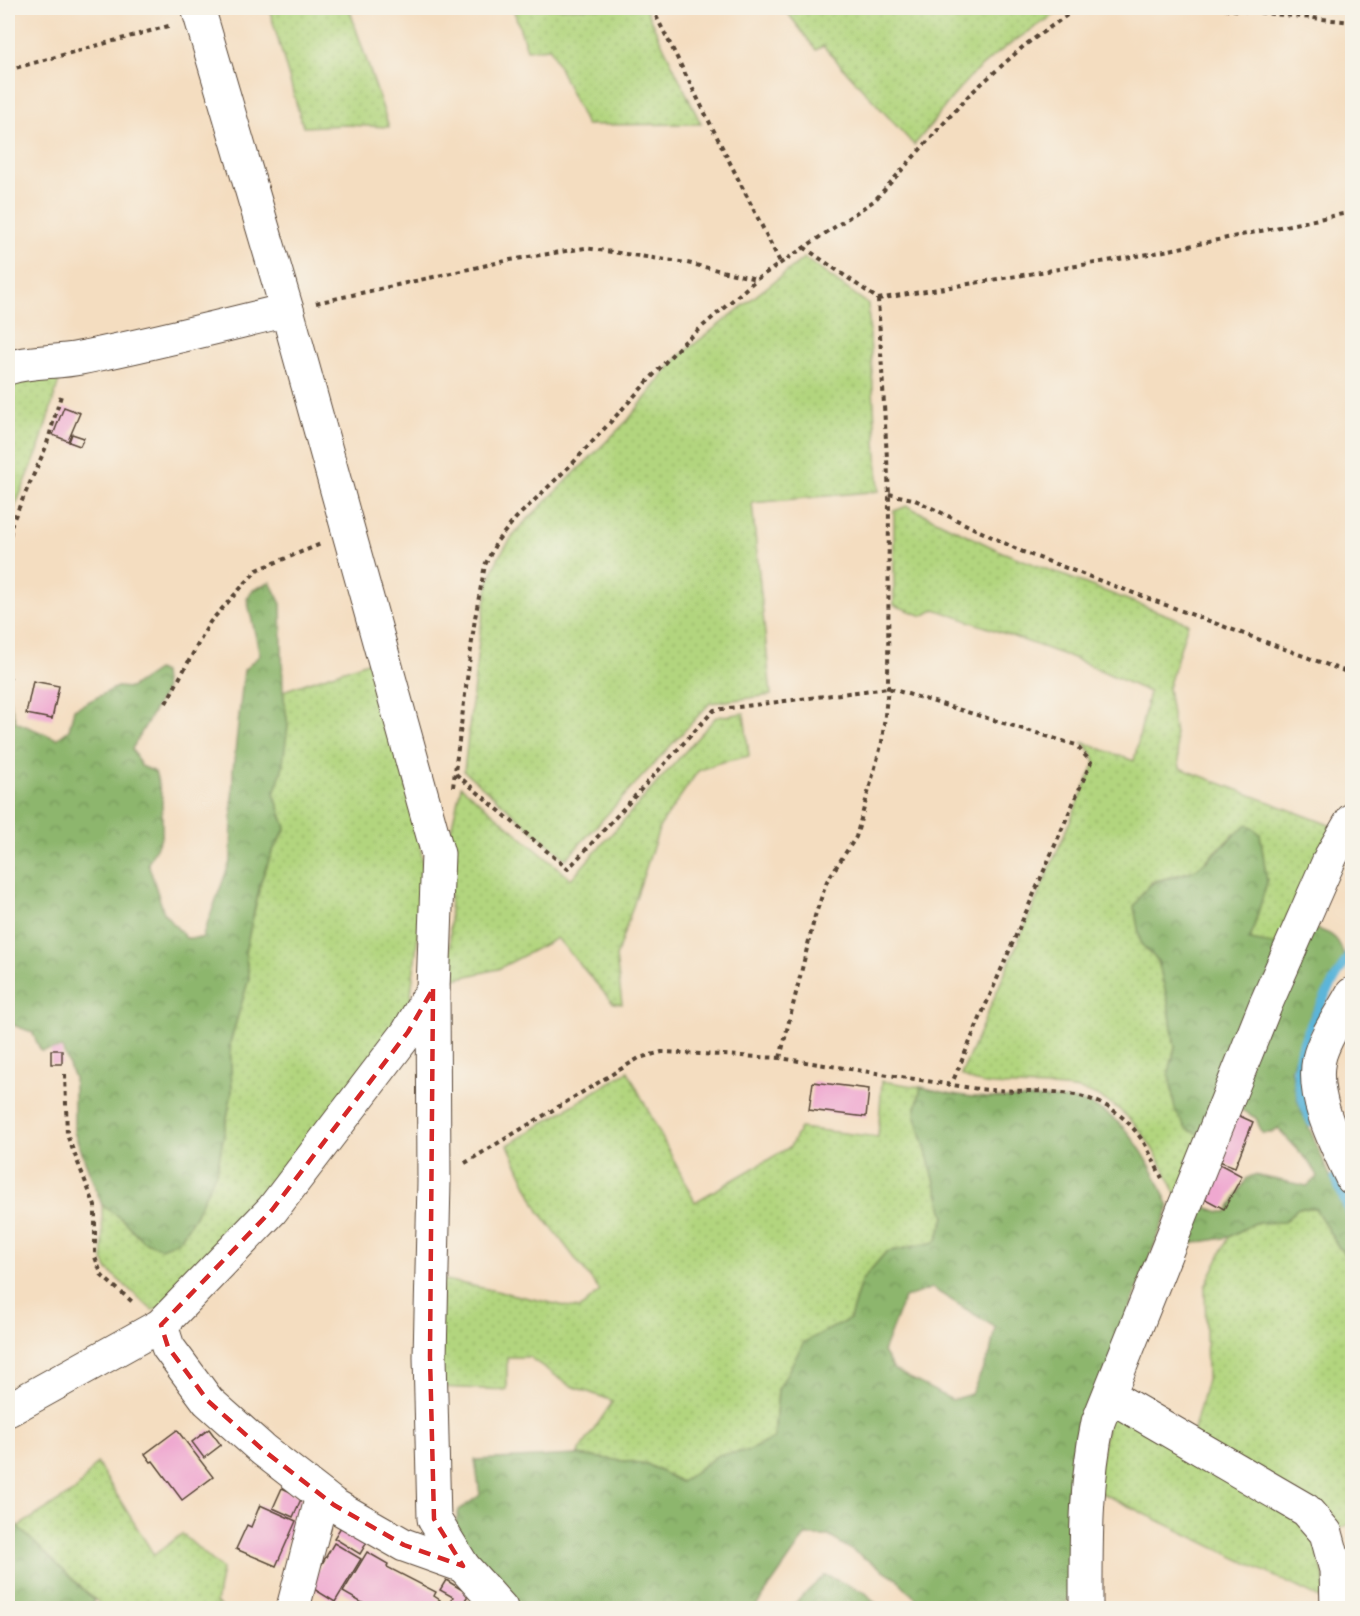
<svg xmlns="http://www.w3.org/2000/svg" width="1360" height="1616" viewBox="0 0 1360 1616" font-family="'Balsamiq Sans',sans-serif">
	<style>
		.green { fill: url(#green-dots); stroke: #76804e; stroke-width: 1.5 }
		.forest { fill: url(#forest-crowns); stroke: #647046; stroke-width: 1.5; fill-rule: evenodd }
		.lines { fill: none; stroke-linecap: round; stroke-linejoin: round }
		.stream { stroke: #5cb5d9; stroke-width: 9 }
		.building { fill: #efa8d0 }
		.minor-casing { stroke: #574536; stroke-width: 35 }
		.path { stroke: #574536; stroke-width: 4; stroke-dasharray: 4.5 4.5; stroke-linecap: butt }
		.minor { stroke: #fff; stroke-width: 33 }
		.marked { fill: none; stroke: #d62828; stroke-width: 4.5; stroke-dasharray: 12 8; stroke-linejoin: round }
	</style>
	<defs>
		<pattern id="green-dots" width="8" height="8" patternUnits="userSpaceOnUse" patternTransform="scale(1.5)"><rect width="8" height="8" fill="#b2d57e"/><path d="M2 2h.1M6 6h.1" fill="none" stroke="#9ab76c" stroke-width="1.8" stroke-linecap="round"/></pattern>
		<pattern id="forest-crowns" width="20" height="18" patternUnits="userSpaceOnUse" patternTransform="scale(1.5)"><rect width="20" height="18" fill="#8db66d"/><path d="M2 6a3 3 0 1 1 6 0M12 15a3 3 0 1 1 6 0" fill="none" stroke="#749459"/></pattern>
	</defs>
	<rect width="100%" height="100%" fill="#f7f3e8"/>
	<filter id="ink" filterUnits="userSpaceOnUse"><feTurbulence type="fractalNoise" baseFrequency=".0167" numOctaves="2"/><feDisplacementMap in="SourceGraphic" scale="12" xChannelSelector="R" yChannelSelector="G"/><feConvolveMatrix kernelMatrix="1 2 1 2 8 2 1 2 1" color-interpolation-filters="sRGB"/></filter>
	<filter id="wash" filterUnits="userSpaceOnUse"><feTurbulence type="fractalNoise" baseFrequency=".008" numOctaves="4" result="noise"/><feDisplacementMap in="SourceGraphic" scale="24" xChannelSelector="R" yChannelSelector="G"/><feGaussianBlur stdDeviation="1.35" result="paint"/><feColorMatrix in="noise" values="0 0 0 0 0 0 0 0 0 0 0 0 0 0 0 0 0 1.4 0 .05"/><feComposite in="paint" operator="in"/></filter>
	<g filter="url(#wash)">
		<rect width="100%" height="100%" fill="#f4ddc0"/>
		<g class="green">
			<path d="M269,8H349L389,127L345,125L303,127Z"/>
			<path d="M513,8H645L701,124L586,125L550,48L527,50Z"/>
			<path d="M784,8H1065C1034,28 1001,48 974,73C951,95 935,122 914,145L823,46L816,50Z"/>
			<path d="M804,258L868,304L879,491L752,503L771,695L710,703L566,859L464,771L480,633L489,581L499,556L518,529L628,420L678,357Z"/>
			<path d="M62,371L38,451L8,524V376Z"/>
			<path d="M907,506L1002,552L1188,623L1168,688L1180,768L1340,829L1282,946L1250,940L1267,882L1260,834H1234L1196,870L1151,882L1141,944L1158,960L1168,1002L1175,1047L1169,1073L1208,1138L1180,1202C1159,1157 1135,1105 1083,1091C1063,1086 1040,1087 1019,1086C1000,1086 977,1086 961,1075L1095,763L1092,753L1082,742L1134,761L1149,692L1073,658L935,609L923,616L894,605V511Z"/>
			<path d="M376,659L420,838L424,883L409,1012L259,1206L161,1308L152,1310L108,1270L103,1260L102,1205L121,1218L143,1241H179L195,1216L217,1170L232,1092L230,1043L249,978L245,952L261,881L272,852L286,829L274,794L288,726L283,691Z"/>
			<path d="M744,713L749,756L718,763L698,771L660,826L616,957L622,1004L613,1003L557,938L498,969L450,980V834L461,786L571,879L716,717Z"/>
			<path d="M628,1071L695,1202L790,1147L800,1128L878,1137L882,1081L921,1087L915,1113L945,1217L936,1242L886,1252L861,1281L850,1319L804,1343L778,1390L774,1438L748,1451L718,1455L681,1482L647,1464L577,1455L613,1401L569,1385L529,1357H507V1390L439,1387L441,1279L579,1309L600,1291L539,1211L508,1145Z"/>
			<path d="M1298,1208H1316L1339,1248L1352,1262V1523L1331,1532L1192,1438L1207,1379L1205,1286L1229,1237L1254,1223L1284,1222Z"/>
			<path d="M1110,1409L1312,1526L1330,1603L1095,1490Z"/>
			<path d="M97,1463L154,1555L182,1534L222,1569L216,1603L223,1608H104L17,1527L75,1491Z"/>
		</g>
		<g class="forest">
			<path d="M270,582L281,604L283,691L288,726L282,770L274,794L286,828L272,852L261,881L245,952L249,978L230,1043L232,1092L217,1170L195,1216L179,1241L161,1248L143,1241L121,1218L102,1205L74,1132V1078L62,1048L41,1051L32,1032L8,1023V696L16,722L57,739L69,730L74,709L117,687L130,688L157,670L163,673L165,691L132,749L141,766L155,772L162,797V836L148,863L164,913L186,938H202L231,859L233,770L244,670L260,655L247,599L253,590Z"/>
			<path d="M1248,824L1260,834L1267,882L1250,940L1282,946L1208,1138L1186,1129L1175,1110L1169,1073L1175,1047L1168,1002L1158,961L1141,944L1134,907C1153,870 1163,885 1194,870C1209,863 1232,835 1248,824Z"/>
			<path d="M1317,929C1334,934 1340,940 1344,957L1311,1014L1291,1069L1298,1102L1352,1227V1261L1339,1248L1315,1208H1298L1284,1222L1254,1223L1229,1237L1195,1243L1175,1250L1201,1205L1220,1212H1227L1247,1178L1254,1175L1307,1186L1317,1177C1313,1162 1290,1143 1278,1128L1270,1133H1262L1256,1118L1232,1105L1305,932Z"/>
			<path d="M921,1087C939,1091 957,1096 975,1097C1007,1100 1040,1096 1072,1100C1125,1108 1151,1162 1169,1207L1094,1402L1074,1592L1062,1608H925L895,1577L829,1536H805L755,1608H519L454,1530L459,1510L480,1495L475,1460L577,1455L647,1464L681,1482L718,1455L748,1451L774,1438L778,1390L804,1342L850,1319L861,1281L886,1252L936,1242L945,1217L915,1113ZM932,1288L995,1327L990,1354L971,1394L952,1400L894,1370L883,1352L904,1298Z"/>
			<path d="M8,1517L94,1600L91,1608H8Z"/>
			<path d="M825,1575L866,1593L880,1608H790Z"/>
		</g>
		<g class="lines">
			<g class="stream">
				<path d="M1311,1122C1304,1106 1296,1086 1297,1068C1301,1030 1334,983 1352,950"/>
				<path d="M1335,1178L1352,1218"/>
			</g>
		</g>
		<g id="blocks">
			<g class="building">
				<path d="M64,407L80,413L68,441L53,435Z"/>
				<path d="M72,434L84,438L80,446L69,442Z"/>
				<path d="M33,681L59,686L52,719L26,714Z"/>
				<rect x="51" y="1050" width="11" height="14"/>
				<path d="M813,1082L869,1089L866,1117L809,1110Z"/>
				<path d="M1233,1113L1253,1122L1235,1167L1214,1159Z"/>
				<path d="M1214,1161L1242,1176L1224,1209L1196,1194Z"/>
				<path d="M209,1429L221,1445L204,1458L192,1442Z"/>
				<path d="M177,1430L213,1477L182,1500L153,1461L151,1462L145,1454Z"/>
				<path d="M282,1488L302,1497L293,1517L273,1508Z"/>
				<path d="M260,1505L296,1521L276,1566L236,1549L247,1525L251,1527Z"/>
				<path d="M346,1519L372,1534L360,1554L334,1538Z"/>
				<path d="M334,1543L361,1559L335,1602L309,1586Z"/>
				<path d="M367,1552L388,1564L387,1567L436,1592L434,1596L440,1600L434,1608H371L343,1592Z"/>
				<path d="M446,1580L469,1594L460,1608H446L453,1597L440,1590Z"/>
			</g>
		</g>
	</g>
	<g filter="url(#ink)">
		<use href="#blocks" fill-opacity="0" stroke="#574536" stroke-width="1.5"/>
		<g class="lines">
			<g class="minor-casing">
				<g id="minor">
					<path d="M198,8L287,310L438,854L433,989L434,1182L430,1357L434,1519L463,1566L501,1608"/>
					<path d="M8,368C32,360 56,363 80,358C150,344 218,327 287,310"/>
					<path d="M1352,994C1342,1013 1324,1037 1319,1059C1311,1098 1336,1144 1352,1178"/>
					<path d="M161,1325L168,1347L208,1401L263,1450L334,1505L404,1545L463,1566"/>
					<path d="M1110,1396L1306,1510L1326,1533L1336,1570L1337,1608"/>
					<path d="M8,1410L161,1325L272,1210L408,1032L433,989"/>
					<path d="M293,1608L322,1496"/>
					<path d="M1086,1608C1086,1546 1085,1483 1098,1422L1265,1006L1331,856L1352,820"/>
				</g>
			</g>
			<g class="path">
				<path d="M652,8L781,264"/>
				<path d="M1215,8L1352,22"/>
				<path d="M8,70L172,25"/>
				<path d="M878,299L1155,253L1352,212"/>
				<path d="M316,303L510,260L585,248L687,263L756,279"/>
				<path d="M889,494L913,499L1023,552L1352,674"/>
				<path d="M8,553L12,523L46,447L62,392"/>
				<path d="M8,676L13,683"/>
				<path d="M166,703L210,622L257,570L321,544"/>
				<path d="M456,774L568,869L714,710L888,688L1076,745L1091,762L952,1083"/>
				<path d="M453,787L475,618L485,565L497,541L516,518L572,464L681,345L757,279L875,200L969,95L1025,45L1077,8"/>
				<path d="M780,1058L815,916L827,881L856,837L882,742L888,688L889,494L878,299L805,248"/>
				<path d="M65,1074L67,1135L95,1206V1257L102,1276L135,1304"/>
				<path d="M465,1163L639,1058L662,1052L780,1058L978,1089C1038,1095 1099,1079 1140,1137C1149,1149 1155,1165 1162,1178"/>
			</g>
			<use href="#minor" class="minor"/>
		</g>
	</g>
	<path class="marked" d="M433,989L430,1357L434,1519L463,1566L404,1545L334,1505L263,1450L208,1401L168,1347L161,1325L272,1210L408,1032Z"/>
	<rect width="1360" height="1616" fill="none" stroke="#f7f3e8" stroke-width="30"/>
</svg>
